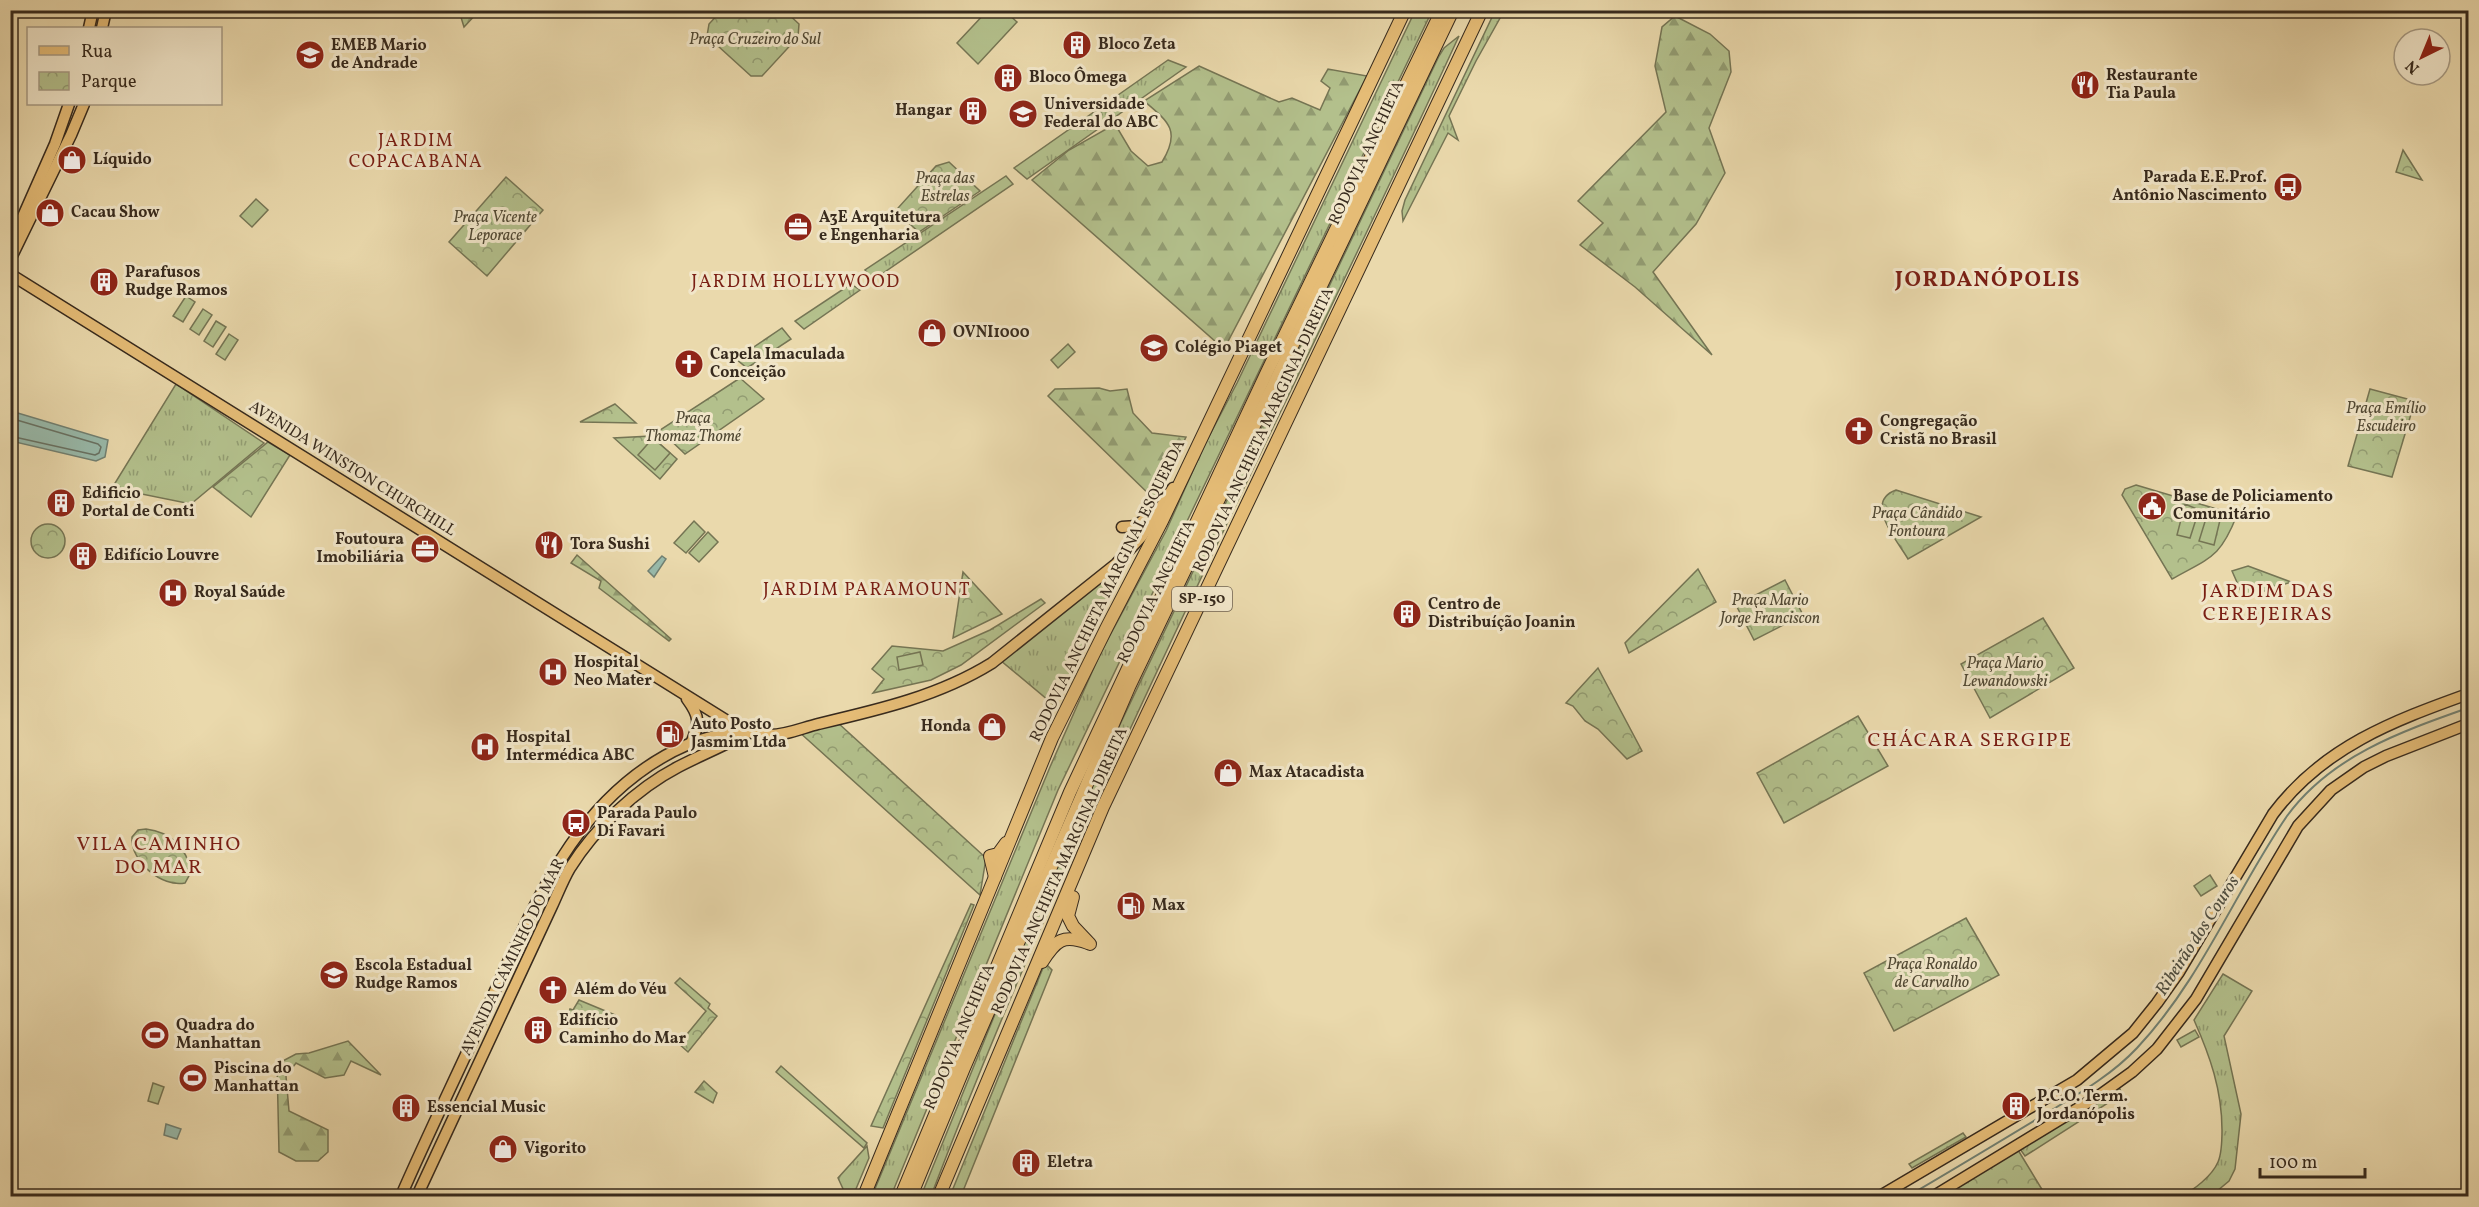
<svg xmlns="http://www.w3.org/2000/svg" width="2479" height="1207" viewBox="0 0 2479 1207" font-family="Vollkorn,serif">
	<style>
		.grass { fill: url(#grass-tufts); stroke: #757554; stroke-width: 1.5 }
		.forest { fill: url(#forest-firs); stroke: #757554; stroke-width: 1.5 }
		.park { fill: url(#park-crowns); stroke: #757554; stroke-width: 1.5 }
		.pitch { fill: #b3c08c; stroke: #757554; stroke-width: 1.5 }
		.water { fill: #98baab; stroke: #718072; stroke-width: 1.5 }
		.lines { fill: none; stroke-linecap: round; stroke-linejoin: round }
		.shore { stroke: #687264; stroke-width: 1.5 }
		.stream { stroke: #718072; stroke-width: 2 }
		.major-casing { stroke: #372a1d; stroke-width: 13 }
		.highway-casing { stroke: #372a1d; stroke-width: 14 }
		.major { stroke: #e5bc76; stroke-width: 10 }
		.highway { stroke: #e5bc76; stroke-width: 12 }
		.labels { text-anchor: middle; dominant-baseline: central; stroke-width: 6; stroke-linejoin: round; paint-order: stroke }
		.shield { fill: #f1e6c9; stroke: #6f6251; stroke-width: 1.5 }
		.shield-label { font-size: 15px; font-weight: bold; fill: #372a1d }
		.park-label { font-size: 16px; font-style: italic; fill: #504833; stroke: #f1e6c9 }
		.poi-label { font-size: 16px; font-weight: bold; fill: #372a1d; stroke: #f1e6c9; text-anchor: start }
		.street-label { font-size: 16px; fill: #372a1d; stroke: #f1e6c9 }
		.neighbourhood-label { font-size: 18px; letter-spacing: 1.5px; fill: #7a1f14; stroke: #f1e6c9 }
		.water-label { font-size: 18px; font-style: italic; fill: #4f4e40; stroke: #f1e6c9 }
		.quarter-label { font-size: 20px; letter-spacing: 1.5px; fill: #7a1f14; stroke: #f1e6c9 }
		.district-label { font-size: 22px; font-weight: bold; letter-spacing: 1.5px; fill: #7a1f14; stroke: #f1e6c9 }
	</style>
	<defs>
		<pattern id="grass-tufts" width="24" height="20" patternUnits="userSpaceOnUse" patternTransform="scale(1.5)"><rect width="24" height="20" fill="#b3c08c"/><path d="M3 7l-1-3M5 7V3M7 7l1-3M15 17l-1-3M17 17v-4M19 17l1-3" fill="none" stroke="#929c72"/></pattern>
		<pattern id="forest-firs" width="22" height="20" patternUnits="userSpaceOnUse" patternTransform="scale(1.5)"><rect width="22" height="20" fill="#b3c08c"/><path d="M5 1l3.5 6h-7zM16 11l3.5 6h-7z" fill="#929c72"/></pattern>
		<pattern id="park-crowns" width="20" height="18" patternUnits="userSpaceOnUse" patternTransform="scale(1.5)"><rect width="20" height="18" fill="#b3c08c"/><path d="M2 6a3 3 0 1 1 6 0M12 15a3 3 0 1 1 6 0" fill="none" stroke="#929c72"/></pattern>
	</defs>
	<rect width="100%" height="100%" fill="#ead9ac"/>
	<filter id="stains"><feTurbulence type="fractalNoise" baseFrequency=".00333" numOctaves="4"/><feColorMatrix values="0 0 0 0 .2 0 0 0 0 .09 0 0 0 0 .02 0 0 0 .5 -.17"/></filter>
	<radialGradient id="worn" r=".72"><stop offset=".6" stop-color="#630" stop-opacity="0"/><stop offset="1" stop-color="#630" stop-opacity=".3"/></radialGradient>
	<g class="grass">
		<path d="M1415,11H1432L1058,790L891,1196H872L1050,767L1100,654L1166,531L1204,446L1237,383Z"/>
		<path d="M1495,11H1504L1476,61L1449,116L1458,140L1448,133L1403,221L1402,211L1405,200Z"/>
		<path d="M1459,36C1281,422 1082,799 931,1196H921L1072,825L1439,56L1444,48Z"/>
		<path d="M1168,60L1186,67L1027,179L1014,168Z"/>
		<path d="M1006,176L1013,184L873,280L865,270Z"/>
		<path d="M851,284L860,290L804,329L795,321Z"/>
		<path d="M782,328L791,339L747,368L736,359Z"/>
		<path d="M176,384L264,443L191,504L112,488Z"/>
		<path d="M1126,563L1054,705L1000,660Z"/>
		<path d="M1045,963L1052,970L961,1196H950Z"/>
		<path d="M2223,974L2252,991L2224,1036L2241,1114L2235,1169L2229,1181L2211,1196H2181C2194,1190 2212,1176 2218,1162C2222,1153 2222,1140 2222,1130C2222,1090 2210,1056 2194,1020Z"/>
		<path d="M2119,1087L2122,1094L2025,1156L2020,1149Z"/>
		<path d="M1963,1133L1966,1137L1912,1168L1909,1164Z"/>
		<path d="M867,1146L869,1158L853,1196H841L844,1191L838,1178Z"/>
	</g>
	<g class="forest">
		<path d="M1675,16L1710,34L1729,51L1731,72L1709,128L1725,173L1696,224L1653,272L1712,355L1635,287L1580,245L1603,223L1578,201L1666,112L1655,66L1662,27Z"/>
		<path d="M1199,66L1279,102L1292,98L1320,110L1330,88L1321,81L1328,69L1367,76L1224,349L1032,180L1069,150L1115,124L1131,151L1148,166L1162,162C1181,131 1169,122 1144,101Z"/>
		<path d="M1099,388L1110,391L1127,389L1133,413L1152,433L1186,437L1155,500L1048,396L1055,389Z"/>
		<path d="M577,555L671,639L669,641L599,588L601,581L571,563Z"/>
		<path d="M348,1041L381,1075L351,1061L344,1075L325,1078L296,1063L286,1076L289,1111L328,1130V1152L318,1161H296L279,1152L277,1064L296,1054L309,1053Z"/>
		<path d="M704,1081L717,1093L713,1103L695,1092Z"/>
	</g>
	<g class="park">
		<path d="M459,11V10L479,11L464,27Z"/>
		<path d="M721,11H785L799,24L798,37L762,76H751L707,36L709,24Z"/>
		<path d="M2403,150L2422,180L2396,172Z"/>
		<path d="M949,162L980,191L919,232L897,213L898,208L936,166Z"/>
		<path d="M506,177L543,210L487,276L449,242Z"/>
		<path d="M740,378L764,399L685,454L660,430Z"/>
		<path d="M2370,389L2415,401L2392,477L2348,466Z"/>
		<path d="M615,404L636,423L580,422Z"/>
		<path d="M651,436L677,459L660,479L614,438Z"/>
		<path d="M268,442L290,455L251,517L213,487Z"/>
		<path d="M2136,485L2237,515C2220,558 2211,557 2172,579L2122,495L2125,489Z"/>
		<path d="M1896,490L1981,517L1908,559C1897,540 1863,502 1896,490Z"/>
		<circle cx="48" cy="541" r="17"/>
		<path d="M2248,566L2291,582L2244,598L2232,571Z"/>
		<path d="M1698,569L1716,602L1629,653L1625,643Z"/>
		<path d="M963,572L1002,614L953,638Z"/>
		<path d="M1785,580L1803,615L1754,640L1736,605Z"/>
		<path d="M1041,599L1045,603L961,665L931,680L873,693L884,679L872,669L892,646L943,651L990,630Z"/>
		<path d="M2043,618L2074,668L1990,718L1961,664Z"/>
		<path d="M1598,668L1642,751L1627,759L1598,729L1585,721L1573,706L1566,703Z"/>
		<path d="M1858,716L1888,766L1784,823L1757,773Z"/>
		<path d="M837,722L986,858L980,895L798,731Z"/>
		<path d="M146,829C171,832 187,848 191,872L185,883C162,888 130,861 132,837L138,830Z"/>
		<path d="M971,904L974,905L883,1128L871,1126Z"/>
		<path d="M1966,918L1999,975L1894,1031L1864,973Z"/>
		<path d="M680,978L710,1004L708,1008L717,1016L688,1052L679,1044L706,1011L675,983Z"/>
		<path d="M579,1000L615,1015L609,1028L584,1016L580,1025L567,1018L570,1009L573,1010Z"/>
		<path d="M781,1066L867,1143L864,1148L776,1072Z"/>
		<path d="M2018,1150L2046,1196H2024L2005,1192L1987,1196H1939Z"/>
	</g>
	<g class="pitch">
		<path d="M987,11H1005L1017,22L978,64L957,43Z"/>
		<path d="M256,199L268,210L252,227L240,216Z"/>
		<path d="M186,296L195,302L183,322L173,316Z"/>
		<path d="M203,309L212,315L199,335L190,329Z"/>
		<path d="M216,321L226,327L213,347L204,341Z"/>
		<path d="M229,334L238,340L225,360L216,354Z"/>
		<path d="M1068,344L1075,352L1058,368L1051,360Z"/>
		<path d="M653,438L670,453L655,470L638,455Z"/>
		<path d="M2185,504L2199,510L2190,538L2177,535Z"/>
		<path d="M2208,512L2221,516L2214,545L2199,541Z"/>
		<path d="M694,521L705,532L686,553L674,543Z"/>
		<path d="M708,532L718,542L699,562L689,553Z"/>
		<path d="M920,652L923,665L899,670L897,657Z"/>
		<path d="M2210,875L2217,886L2201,896L2194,886Z"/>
		<path d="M2195,1030L2199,1037L2181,1047L2177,1040Z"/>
		<path d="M153,1083L164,1087L158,1104L148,1101Z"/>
	</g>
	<g class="water">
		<path d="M11,411L108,440L105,457L96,461L11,441Z"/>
		<path d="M662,556L666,559L654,577L648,571Z"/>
		<path d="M190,1067L200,1071L195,1089L185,1085Z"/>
		<path d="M166,1124L181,1129L177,1139L164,1135Z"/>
	</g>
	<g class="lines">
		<path class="shore" d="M10,418L98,444L101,447L99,453L95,455L10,436"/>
		<path class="stream" d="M1908,1196C1951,1171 1994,1145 2037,1119C2071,1098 2109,1078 2137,1048C2201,980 2235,892 2287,816C2331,756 2400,732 2468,708"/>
		<g class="major-casing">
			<g id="major">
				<path d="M89,28L93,10"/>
				<path d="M102,28L106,10"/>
				<path d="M13,239L55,144L69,104"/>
				<path d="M10,260L71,135L84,104"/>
				<path d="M10,274L737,727C746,732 758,735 768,735C784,736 802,728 818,724C878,710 939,696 992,663L1116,564L1142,536L1173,488"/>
				<path d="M1122,527L1137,526L1151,513"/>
				<path d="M687,699C701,718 699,723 691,744"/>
				<path d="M401,1196C428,1134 458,1073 486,1011C533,907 576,792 689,744C706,737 724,734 742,730"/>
				<path d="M417,1196L552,906C558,893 563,880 570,868C595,828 636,789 678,767C701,755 726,745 749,732"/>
				<path d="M1880,1196L2077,1080L2133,1033L2157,1003L2179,972L2273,814C2323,747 2393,721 2468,694"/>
				<path d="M1934,1196L2100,1095L2132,1072L2157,1049L2196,999L2298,826L2331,790L2364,767L2386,756L2468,724"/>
			</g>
		</g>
		<g class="highway-casing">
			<g id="highway">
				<path d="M995,877L990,856L998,854L1006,843"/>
				<path d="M1073,897L1068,916L1073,926L1090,944"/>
				<path d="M1042,962C1056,940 1063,934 1088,943"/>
				<path d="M864,1196L1052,738L1107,627L1162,521L1405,10"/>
				<path d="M901,1196L1070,792L1267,372L1442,10"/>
				<path d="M911,1196L964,1068L1129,687L1453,10"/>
				<path d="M939,1196L1103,807L1482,10"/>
			</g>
		</g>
		<use href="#major" class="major"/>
		<use href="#highway" class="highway"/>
	</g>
	<defs>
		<g id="building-disc" transform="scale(1.5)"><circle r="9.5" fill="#8f2418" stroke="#f1e6c9"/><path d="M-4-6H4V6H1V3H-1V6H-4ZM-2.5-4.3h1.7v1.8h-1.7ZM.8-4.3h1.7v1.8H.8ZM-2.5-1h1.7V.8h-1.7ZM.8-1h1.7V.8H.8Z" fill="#fff"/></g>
		<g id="school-disc" transform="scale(1.5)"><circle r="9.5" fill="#8f2418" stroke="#f1e6c9"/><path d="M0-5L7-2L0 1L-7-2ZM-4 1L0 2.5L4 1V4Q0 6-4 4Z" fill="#fff"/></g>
		<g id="restaurant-disc" transform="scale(1.5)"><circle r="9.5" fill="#8f2418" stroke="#f1e6c9"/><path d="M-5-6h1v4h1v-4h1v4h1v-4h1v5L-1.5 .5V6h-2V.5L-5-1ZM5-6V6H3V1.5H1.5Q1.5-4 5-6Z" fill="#fff"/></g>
		<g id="university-disc" transform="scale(1.5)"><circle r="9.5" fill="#8f2418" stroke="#f1e6c9"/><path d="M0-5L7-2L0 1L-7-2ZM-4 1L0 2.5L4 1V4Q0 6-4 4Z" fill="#fff"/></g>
		<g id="shop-disc" transform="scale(1.5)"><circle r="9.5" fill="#8f2418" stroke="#f1e6c9"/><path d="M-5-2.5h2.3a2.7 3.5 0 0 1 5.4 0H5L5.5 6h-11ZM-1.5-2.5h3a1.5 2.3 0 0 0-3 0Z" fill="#fff"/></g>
		<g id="bus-disc" transform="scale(1.5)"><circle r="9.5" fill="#8f2418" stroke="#f1e6c9"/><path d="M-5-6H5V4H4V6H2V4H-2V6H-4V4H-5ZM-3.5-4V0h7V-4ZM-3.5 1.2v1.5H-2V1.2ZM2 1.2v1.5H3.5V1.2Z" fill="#fff"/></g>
		<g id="office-disc" transform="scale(1.5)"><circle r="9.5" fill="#8f2418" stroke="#f1e6c9"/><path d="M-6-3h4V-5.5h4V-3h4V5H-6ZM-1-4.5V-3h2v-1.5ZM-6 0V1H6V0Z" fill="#fff"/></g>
		<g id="church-disc" transform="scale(1.5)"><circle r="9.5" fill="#8f2418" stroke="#f1e6c9"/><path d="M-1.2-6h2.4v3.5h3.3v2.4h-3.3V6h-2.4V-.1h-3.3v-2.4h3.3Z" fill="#fff"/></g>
		<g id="civic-disc" transform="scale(1.5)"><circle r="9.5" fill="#8f2418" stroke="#f1e6c9"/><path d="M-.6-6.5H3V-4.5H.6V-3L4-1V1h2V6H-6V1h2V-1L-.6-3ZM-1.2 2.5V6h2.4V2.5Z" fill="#fff"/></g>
		<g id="hospital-disc" transform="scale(1.5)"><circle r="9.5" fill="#8f2418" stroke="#f1e6c9"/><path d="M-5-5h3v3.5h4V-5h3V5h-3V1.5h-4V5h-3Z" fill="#fff"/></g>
		<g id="fuel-disc" transform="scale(1.5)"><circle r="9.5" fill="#8f2418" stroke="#f1e6c9"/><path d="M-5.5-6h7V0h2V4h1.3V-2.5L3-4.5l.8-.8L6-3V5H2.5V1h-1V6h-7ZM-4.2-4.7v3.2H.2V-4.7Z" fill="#fff"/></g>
		<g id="stadium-disc" transform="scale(1.5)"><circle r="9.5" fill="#8f2418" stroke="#f1e6c9"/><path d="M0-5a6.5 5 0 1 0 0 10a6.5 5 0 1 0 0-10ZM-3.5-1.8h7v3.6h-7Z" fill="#fff"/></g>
	</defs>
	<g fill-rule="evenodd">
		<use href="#building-disc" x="1077" y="45"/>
		<use href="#school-disc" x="310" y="55"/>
		<use href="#building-disc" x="1008" y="78"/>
		<use href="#restaurant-disc" x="2085" y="85"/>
		<use href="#building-disc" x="973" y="111"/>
		<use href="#university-disc" x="1023" y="114"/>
		<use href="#shop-disc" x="72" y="160"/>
		<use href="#bus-disc" x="2288" y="187"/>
		<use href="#shop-disc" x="50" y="213"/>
		<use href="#office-disc" x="798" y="227"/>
		<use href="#building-disc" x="104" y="282"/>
		<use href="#shop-disc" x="932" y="333"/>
		<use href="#school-disc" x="1154" y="348"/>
		<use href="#church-disc" x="689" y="364"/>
		<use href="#church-disc" x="1859" y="431"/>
		<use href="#building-disc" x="61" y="503"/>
		<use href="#civic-disc" x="2152" y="506"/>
		<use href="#restaurant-disc" x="549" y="545"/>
		<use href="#office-disc" x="425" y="549"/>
		<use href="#building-disc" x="83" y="556"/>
		<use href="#hospital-disc" x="173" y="593"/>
		<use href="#building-disc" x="1407" y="614"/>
		<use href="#hospital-disc" x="553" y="672"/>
		<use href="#shop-disc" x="992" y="727"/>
		<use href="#fuel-disc" x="670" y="734"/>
		<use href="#hospital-disc" x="485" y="747"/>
		<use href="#shop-disc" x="1228" y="773"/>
		<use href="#bus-disc" x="576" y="823"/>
		<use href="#fuel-disc" x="1131" y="906"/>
		<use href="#school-disc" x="334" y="975"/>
		<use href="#church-disc" x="553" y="990"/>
		<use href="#building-disc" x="538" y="1030"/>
		<use href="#stadium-disc" x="155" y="1035"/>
		<use href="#stadium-disc" x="193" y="1078"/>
		<use href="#building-disc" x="2016" y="1106"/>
		<use href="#building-disc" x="406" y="1108"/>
		<use href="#shop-disc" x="503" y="1149"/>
		<use href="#building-disc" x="1026" y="1163"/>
	</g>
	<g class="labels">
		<rect class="shield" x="1172" y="587" width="60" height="24" rx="4.5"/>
		<g class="shield-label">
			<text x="1202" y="599">SP-150</text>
		</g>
		<g class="park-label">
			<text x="755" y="40">Praça Cruzeiro do Sul</text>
			<text x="945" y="179">Praça das<tspan x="945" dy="18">Estrelas</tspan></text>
			<text x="495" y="218">Praça Vicente<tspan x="495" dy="18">Leporace</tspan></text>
			<text x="2386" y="409">Praça Emílio<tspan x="2386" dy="18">Escudeiro</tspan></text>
			<text x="693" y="419">Praça<tspan x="693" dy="18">Thomaz Thomé</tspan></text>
			<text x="1917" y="514">Praça Cândido<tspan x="1917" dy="18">Fontoura</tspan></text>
			<text x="1770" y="601">Praça Mario<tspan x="1770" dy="18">Jorge Franciscon</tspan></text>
			<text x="2005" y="664">Praça Mario<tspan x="2005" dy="18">Lewandowski</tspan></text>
			<text x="1932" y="965">Praça Ronaldo<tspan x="1932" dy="18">de Carvalho</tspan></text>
		</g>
		<g class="poi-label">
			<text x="1098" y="45">Bloco Zeta</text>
			<text x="331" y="46">EMEB Mario<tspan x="331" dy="18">de Andrade</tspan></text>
			<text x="2106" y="76">Restaurante<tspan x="2106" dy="18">Tia Paula</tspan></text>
			<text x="1029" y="78">Bloco Ômega</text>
			<text x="1044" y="105">Universidade<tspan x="1044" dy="18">Federal do ABC</tspan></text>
			<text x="952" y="111" text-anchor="end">Hangar</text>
			<text x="93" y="160">Líquido</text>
			<text x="2267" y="178" text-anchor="end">Parada E.E.Prof.<tspan x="2267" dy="18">Antônio Nascimento</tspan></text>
			<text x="71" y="213">Cacau Show</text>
			<text x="819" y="218">A3E Arquitetura<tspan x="819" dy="18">e Engenharia</tspan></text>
			<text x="125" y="273">Parafusos<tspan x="125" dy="18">Rudge Ramos</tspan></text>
			<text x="953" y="333">OVNI1000</text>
			<text x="1175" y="348">Colégio Piaget</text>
			<text x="710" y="355">Capela Imaculada<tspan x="710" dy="18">Conceição</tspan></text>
			<text x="1880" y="422">Congregação<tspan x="1880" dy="18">Cristã no Brasil</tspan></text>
			<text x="82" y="494">Edificio<tspan x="82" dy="18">Portal de Conti</tspan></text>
			<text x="2173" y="497">Base de Policiamento<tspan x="2173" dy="18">Comunitário</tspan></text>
			<text x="404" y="540" text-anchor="end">Foutoura<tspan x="404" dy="18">Imobiliária</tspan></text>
			<text x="570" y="545">Tora Sushi</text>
			<text x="104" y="556">Edifício Louvre</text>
			<text x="194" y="593">Royal Saúde</text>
			<text x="1428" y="605">Centro de<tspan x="1428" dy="18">Distribuíção Joanin</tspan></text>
			<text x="574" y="663">Hospital<tspan x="574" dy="18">Neo Mater</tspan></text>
			<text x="691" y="725">Auto Posto<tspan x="691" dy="18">Jasmim Ltda</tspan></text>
			<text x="971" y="727" text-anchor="end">Honda</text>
			<text x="506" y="738">Hospital<tspan x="506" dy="18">Intermédica ABC</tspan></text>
			<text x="1249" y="773">Max Atacadista</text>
			<text x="597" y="814">Parada Paulo<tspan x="597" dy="18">Di Favari</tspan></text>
			<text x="1152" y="906">Max</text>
			<text x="355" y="966">Escola Estadual<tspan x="355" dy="18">Rudge Ramos</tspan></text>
			<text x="574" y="990">Além do Véu</text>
			<text x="559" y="1021">Edifício<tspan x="559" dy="18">Caminho do Mar</tspan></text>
			<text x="176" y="1026">Quadra do<tspan x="176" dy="18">Manhattan</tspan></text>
			<text x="214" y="1069">Piscina do<tspan x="214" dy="18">Manhattan</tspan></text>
			<text x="2037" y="1097">P.C.O. Term.<tspan x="2037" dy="18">Jordanópolis</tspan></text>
			<text x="427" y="1108">Essencial Music</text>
			<text x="524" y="1149">Vigorito</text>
			<text x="1047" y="1163">Eletra</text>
		</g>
		<g class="street-label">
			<text transform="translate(1367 153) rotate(-65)">RODOVIA ANCHIETA</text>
			<text transform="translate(1264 430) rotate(-65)">RODOVIA ANCHIETA MARGINAL DIREITA</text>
			<text transform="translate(352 469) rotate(32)">AVENIDA WINSTON CHURCHILL</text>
			<text transform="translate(1108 591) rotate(-64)">RODOVIA ANCHIETA MARGINAL ESQUERDA</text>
			<text transform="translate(1157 592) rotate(-64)">RODOVIA ANCHIETA</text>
			<text transform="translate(1060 871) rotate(-66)">RODOVIA ANCHIETA MARGINAL DIREITA</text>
			<text transform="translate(513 957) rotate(-64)">AVENIDA CAMINHO DO MAR</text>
			<text transform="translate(960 1037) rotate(-67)">RODOVIA ANCHIETA</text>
		</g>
		<g class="neighbourhood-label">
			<text x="416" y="141">JARDIM<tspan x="416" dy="21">COPACABANA</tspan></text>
			<text x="796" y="282">JARDIM HOLLYWOOD</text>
			<text x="867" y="590">JARDIM PARAMOUNT</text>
		</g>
		<g class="water-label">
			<text transform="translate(2198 936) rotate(-57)">Ribeirão dos Couros</text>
		</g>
		<g class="quarter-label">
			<text x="2268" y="592">JARDIM DAS<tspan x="2268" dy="23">CEREJEIRAS</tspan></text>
			<text x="1970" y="741">CHÁCARA SERGIPE</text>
			<text x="159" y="845">VILA CAMINHO<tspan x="159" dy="23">DO MAR</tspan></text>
		</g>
		<g class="district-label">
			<text x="1988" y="280">JORDANÓPOLIS</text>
		</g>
	</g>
	<rect width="2479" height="1207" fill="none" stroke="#ead9ac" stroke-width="36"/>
	<rect x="12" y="12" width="2455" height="1183" fill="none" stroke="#372a1d" stroke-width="3"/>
	<rect x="18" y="18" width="2443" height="1171" fill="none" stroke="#372a1d" stroke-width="1.5"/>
	<rect x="27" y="27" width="195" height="78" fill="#f1e6c9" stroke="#a79b84" stroke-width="1.5"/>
	<rect x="39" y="46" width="30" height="9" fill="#e5bc76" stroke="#a79b84" stroke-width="1.5"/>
	<text x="81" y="57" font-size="18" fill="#372a1d">Rua</text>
	<rect x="39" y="72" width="30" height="18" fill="url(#park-crowns)" stroke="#a79b84" stroke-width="1.5"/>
	<text x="81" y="87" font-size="18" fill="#372a1d">Parque</text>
	<g transform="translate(2422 57) rotate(223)"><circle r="28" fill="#f1e6c9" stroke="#a79b84" stroke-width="1.5"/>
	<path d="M0-4.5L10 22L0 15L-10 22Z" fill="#8f2418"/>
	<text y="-9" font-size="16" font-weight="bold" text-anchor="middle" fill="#372a1d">N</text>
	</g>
	<path d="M2260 1168v9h105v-9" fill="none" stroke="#372a1d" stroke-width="3"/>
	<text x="2269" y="1168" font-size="18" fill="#372a1d" stroke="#f1e6c9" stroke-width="4.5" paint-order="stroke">100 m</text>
	<rect width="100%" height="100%" filter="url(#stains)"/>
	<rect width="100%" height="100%" fill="url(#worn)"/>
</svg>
